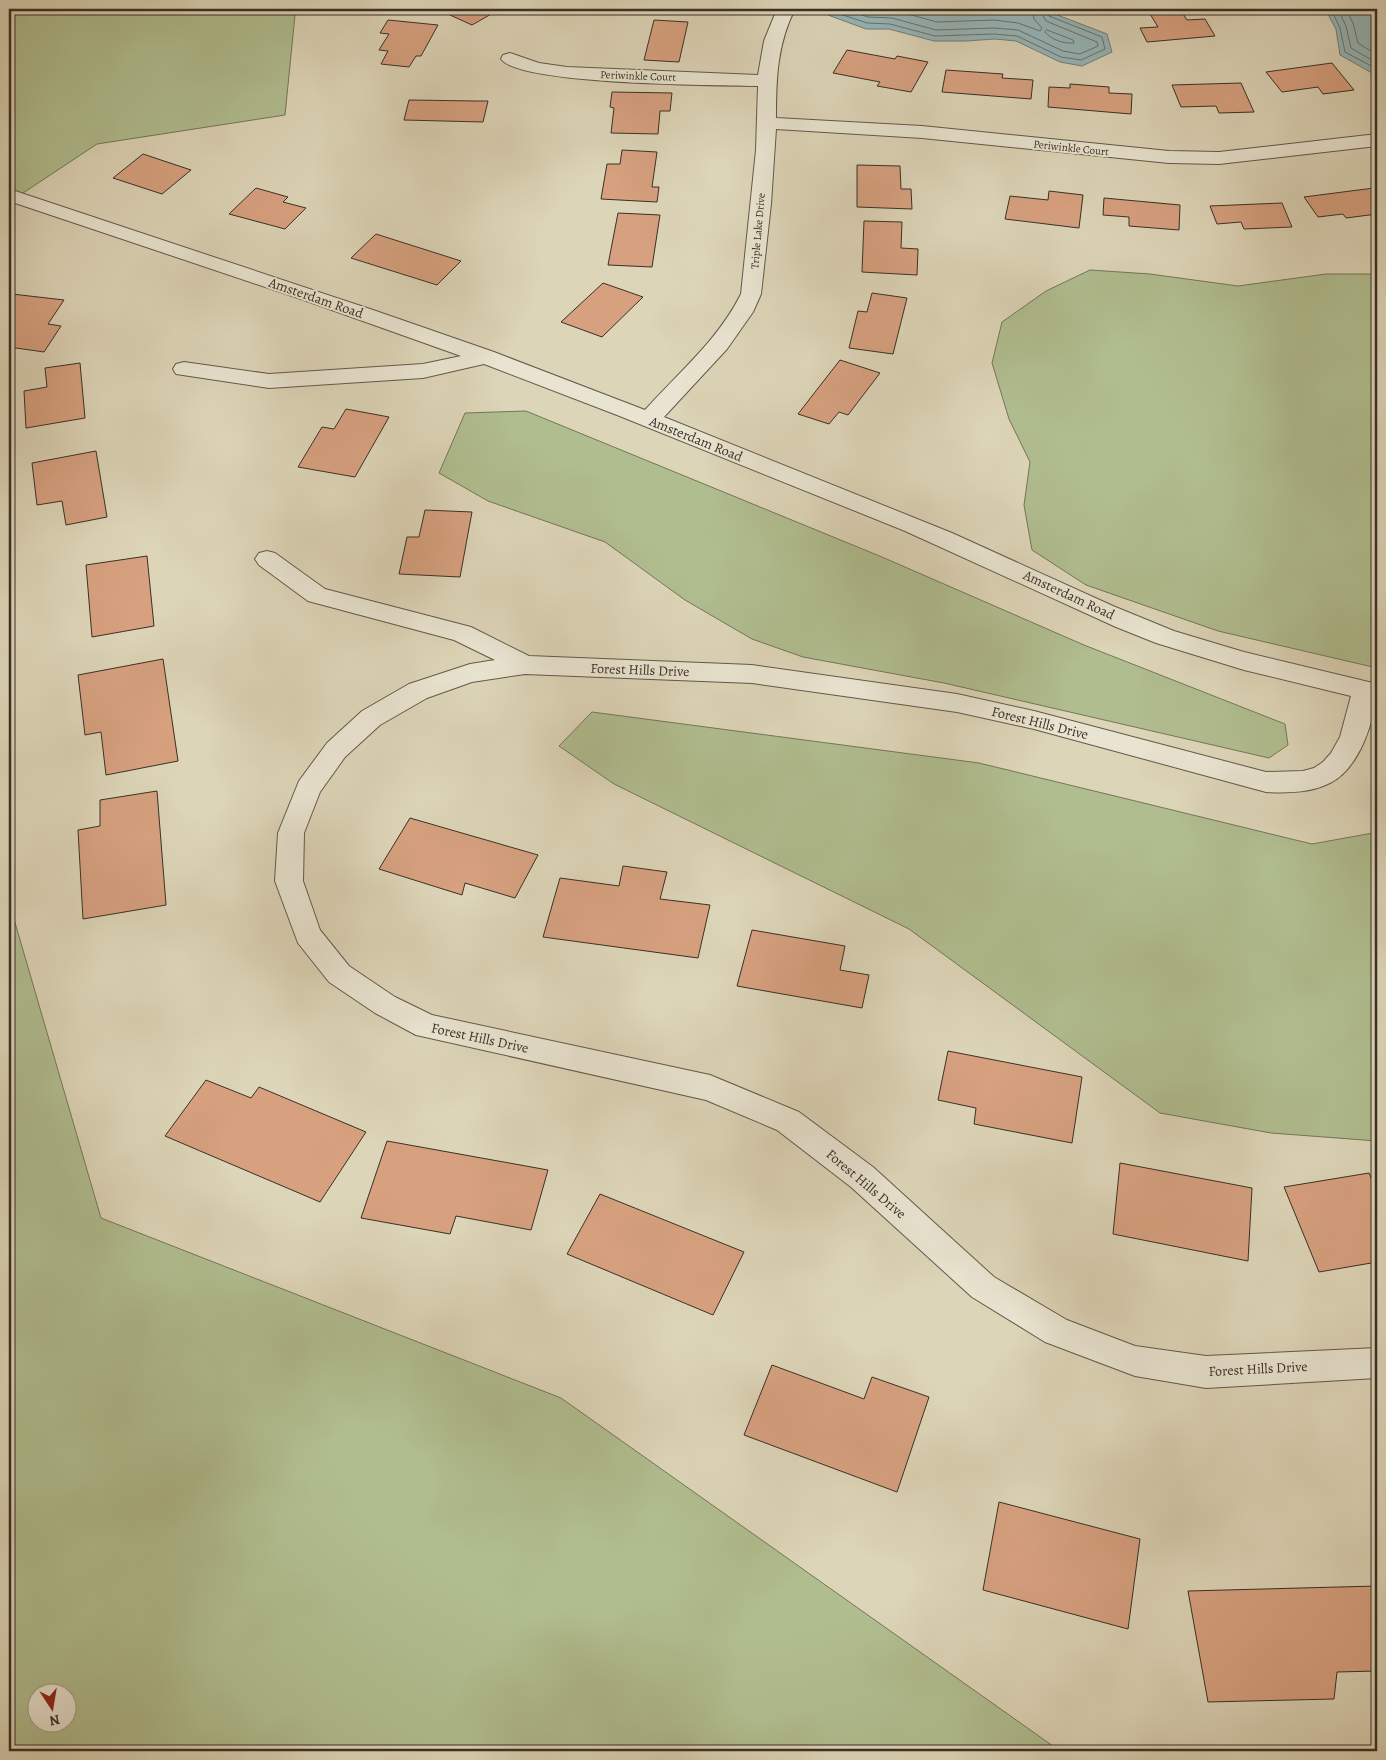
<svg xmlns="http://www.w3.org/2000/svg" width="1386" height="1760" viewBox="0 0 1386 1760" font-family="Alegreya,serif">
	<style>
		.green { fill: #b0bd8f; stroke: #74765a; fill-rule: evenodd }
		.water { fill: #97b6b9; stroke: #71807e }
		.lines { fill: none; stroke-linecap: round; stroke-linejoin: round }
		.shore { stroke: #687370; stroke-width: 1 }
		.building { fill: #d7a180; stroke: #393026 }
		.minor-casing { stroke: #62594a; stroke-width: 2 }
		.minor { fill: #e9e4d1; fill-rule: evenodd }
		.labels { text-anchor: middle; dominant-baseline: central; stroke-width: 4; stroke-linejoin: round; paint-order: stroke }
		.far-street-label { font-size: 11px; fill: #393026; stroke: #e9e4d1 }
		.street-label { font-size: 14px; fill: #393026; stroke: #e9e4d1 }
	</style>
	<rect width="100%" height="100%" fill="#ddd5b8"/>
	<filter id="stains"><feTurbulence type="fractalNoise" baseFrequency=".004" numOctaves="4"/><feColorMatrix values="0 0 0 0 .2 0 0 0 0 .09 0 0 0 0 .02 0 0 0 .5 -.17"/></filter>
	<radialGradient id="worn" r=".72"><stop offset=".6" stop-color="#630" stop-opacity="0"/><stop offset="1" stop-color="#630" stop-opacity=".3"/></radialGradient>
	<g class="green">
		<path d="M9,9H269L295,15L285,115L97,144L20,195L9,192Z"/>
		<path d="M1090,270L1150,274L1238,286L1326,274H1377V668L1218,631L1086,585L1032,550L1024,505L1030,462L1009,419L992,363L1002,322L1046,291Z"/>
		<path d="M526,411L882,557L1084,645L1285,724L1288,745L1269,758L944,683L803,657L752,639L685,600L605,542L488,501L439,473L465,413Z"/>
		<path d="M592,712L979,763L1312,844L1373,833L1377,829V1141L1271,1133L1160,1113L909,929L614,784L559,746Z"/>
		<path d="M9,902L101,1218L561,1398L1060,1751H9ZM68,1692V1722H38V1692Z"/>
	</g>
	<g class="water">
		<path d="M831,9H1042L1107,34L1112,52L1082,66L1060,62L1016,41L995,39L966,41H934L889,29H866L828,15Z"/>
		<path d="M1325,9H1377V74L1372,73L1340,55L1336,29Z"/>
	</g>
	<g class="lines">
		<g class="shore">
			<path d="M835,9L837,13L867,23L890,24L935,36L994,34L1017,36L1061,57L1081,60L1105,49L1102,37L1049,16L1046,9"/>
			<path d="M843,9L868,17L892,18L936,30L994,28L1018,30L1063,51L1080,54L1098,46L1097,42L1046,21L1039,9"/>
			<path d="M866,9L893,10L937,22L994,20L1018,23L1040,31L1042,28L1034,19L1032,9"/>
			<path d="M1331,9L1340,28L1345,52L1377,69"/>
			<path d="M1338,9L1346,26L1351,48L1377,63"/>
			<path d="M1346,9L1353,23L1358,43L1377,55"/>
			<path d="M1047,30L1073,40L1074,43C1064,44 1052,40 1045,32Z"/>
		</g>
	</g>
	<g class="building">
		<path d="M460,9H500L472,25L450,15Z"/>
		<path d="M1147,9H1180L1187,20L1205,19L1215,36L1147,42L1140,28L1158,27Z"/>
		<path d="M388,20L438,25L421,56H416L409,67L381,64L388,51L379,50L389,34L380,33Z"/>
		<path d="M654,20L688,22L679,62L644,60Z"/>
		<path d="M847,50L895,59L897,56L928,62L911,92L877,86L880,82L833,73Z"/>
		<path d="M1332,63L1354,90L1323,94L1318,87L1282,92L1266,72Z"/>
		<path d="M946,70L1003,74L1002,78L1033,80L1031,99L942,92Z"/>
		<path d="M1241,83L1254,112L1219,113L1216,106L1181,107L1172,85Z"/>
		<path d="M1070,84L1109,87V93L1132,94L1131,114L1048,107L1049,87L1070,88Z"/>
		<path d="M612,92L672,93L670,111H660L658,134L611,133L614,108L610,107Z"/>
		<path d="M409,100L477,101H488L483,122L404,120Z"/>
		<path d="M622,150L657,152L652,187H659L657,202L601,199L607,164H620Z"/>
		<path d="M143,154L191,170L162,194L113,178Z"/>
		<path d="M857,165L900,166L901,189H911L912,209L857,207Z"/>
		<path d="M256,188L288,197L283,202L306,208L285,229L229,214Z"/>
		<path d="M1374,188L1377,193V214L1346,218L1343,214L1318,217L1304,197Z"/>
		<path d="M1049,191L1083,195L1079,228L1005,219L1010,196L1048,200Z"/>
		<path d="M1104,198L1180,205L1179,230L1129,226V217L1103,215Z"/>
		<path d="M1282,203L1292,227L1244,229L1241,222L1217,224L1210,206Z"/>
		<path d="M618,213L660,215L652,267L608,265Z"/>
		<path d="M864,221L902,222L901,248L918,249L917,275L862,272Z"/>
		<path d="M376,234L461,261L437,285L351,258Z"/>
		<path d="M603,283L643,297L602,337L561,322Z"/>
		<path d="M872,293L907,298L893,354L849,348L858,311L867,312Z"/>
		<path d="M12,294L64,300L48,324L61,326L44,352L9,347V299Z"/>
		<path d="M840,360L880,373L848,415L839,412L829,424L798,414Z"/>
		<path d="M80,363L85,418L26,428L24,391L47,387L45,368Z"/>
		<path d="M346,409L389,417L355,477L298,467L322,427L334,429Z"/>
		<path d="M96,451L107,517L66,525L62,501L37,505L32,463Z"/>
		<path d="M425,510L472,512L460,577L399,574L407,537H419Z"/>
		<path d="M147,556L154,626L92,637L86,565Z"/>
		<path d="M163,659L178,761L106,775L101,732L85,735L78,675Z"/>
		<path d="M157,791L166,905L83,919L78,830L100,826V800Z"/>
		<path d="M410,818L538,855L515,898L465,883L462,895L379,869Z"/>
		<path d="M623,866L667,872L660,899L710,905L698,958L543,937L560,878L619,886Z"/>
		<path d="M752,930L845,946L840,970L869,975L862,1008L737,986Z"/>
		<path d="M948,1051L1082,1077L1072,1143L974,1124L976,1108L938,1100Z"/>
		<path d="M206,1080L251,1098L259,1087L366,1132L320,1202L165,1136Z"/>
		<path d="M387,1141L548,1170L531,1230L456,1216L450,1234L361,1218Z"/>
		<path d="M1120,1163L1252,1188L1248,1261L1113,1234Z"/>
		<path d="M1369,1173L1377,1192V1262L1319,1272L1284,1187Z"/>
		<path d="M600,1194L744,1252L713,1315L567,1254Z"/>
		<path d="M772,1365L864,1399L872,1377L929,1397L897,1492L744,1435Z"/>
		<path d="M999,1502L1140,1539L1128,1629L983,1590Z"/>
		<path d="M1377,1586V1671L1337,1672L1334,1699L1208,1702L1188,1591Z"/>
	</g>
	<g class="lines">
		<g class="minor-casing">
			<path id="minor" d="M777,9H795C777,44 776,80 776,118L922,126L1169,151L1219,152L1377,134V146L1219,164L1169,163L922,138L776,129L771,204L761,294L753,312L727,349L664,417L952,533L1113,606L1174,631L1244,652L1377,684C1377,714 1361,768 1330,783C1310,793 1288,793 1266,792L1034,729L957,712L752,683L525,674L472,682L427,698L380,725L345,757L320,792L304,833L303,881L320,930L349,966L395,997L432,1015L710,1075L799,1112L873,1167L994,1277L1067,1320L1135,1346L1206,1356L1377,1348V1378L1206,1388L1135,1376L1045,1342L972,1297L851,1187L777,1130L706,1100L416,1035L375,1013L329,982L298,943L275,881L278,833L299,781L327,743L362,711L409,684L470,664L495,660L454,640L308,601L259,565L255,559L259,553L267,551L275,553L325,589L471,627L529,656L752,665L957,694L1034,711L1266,772L1303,771L1314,768L1323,762L1331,753L1340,737L1351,696L1244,670L1156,643L1116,627L905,531L617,415L484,364L423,378L269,388L176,374L173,369L176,364L184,362L269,374L423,364L461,356L301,299L9,201V189L376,311L494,352L645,410C679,372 718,340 741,294L756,150L758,86C718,85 519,85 501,59L503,55L510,53L539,63L567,67L758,75L764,41Z"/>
		</g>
		<use href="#minor" class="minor"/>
	</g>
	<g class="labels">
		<g class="far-street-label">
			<text transform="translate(638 76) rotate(2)">Periwinkle Court</text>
			<text transform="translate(1071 148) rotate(6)">Periwinkle Court</text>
			<text transform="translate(758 231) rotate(-85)">Triple Lake Drive</text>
		</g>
		<g class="street-label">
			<text transform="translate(316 298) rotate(19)">Amsterdam Road</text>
			<text transform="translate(696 439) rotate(22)">Amsterdam Road</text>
			<text transform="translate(1069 595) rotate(25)">Amsterdam Road</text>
			<text transform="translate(640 670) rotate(2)">Forest Hills Drive</text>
			<text transform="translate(1040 723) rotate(14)">Forest Hills Drive</text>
			<text transform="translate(480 1038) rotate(12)">Forest Hills Drive</text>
			<text transform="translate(866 1184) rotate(40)">Forest Hills Drive</text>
			<text transform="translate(1258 1369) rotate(-3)">Forest Hills Drive</text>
		</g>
	</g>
	<rect width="1386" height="1760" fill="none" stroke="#ddd5b8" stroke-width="30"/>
	<rect x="10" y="10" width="1366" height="1740" fill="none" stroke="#393026" stroke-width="2.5"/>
	<rect x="15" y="15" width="1356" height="1730" fill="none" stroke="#393026"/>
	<g transform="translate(52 1708) rotate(168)"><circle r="24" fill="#e9e4d1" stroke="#a39c8d"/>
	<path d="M0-4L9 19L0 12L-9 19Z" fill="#8f2418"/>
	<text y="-8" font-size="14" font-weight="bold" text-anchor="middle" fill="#393026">N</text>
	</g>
	<rect width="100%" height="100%" filter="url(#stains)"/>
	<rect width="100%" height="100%" fill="url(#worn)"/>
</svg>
